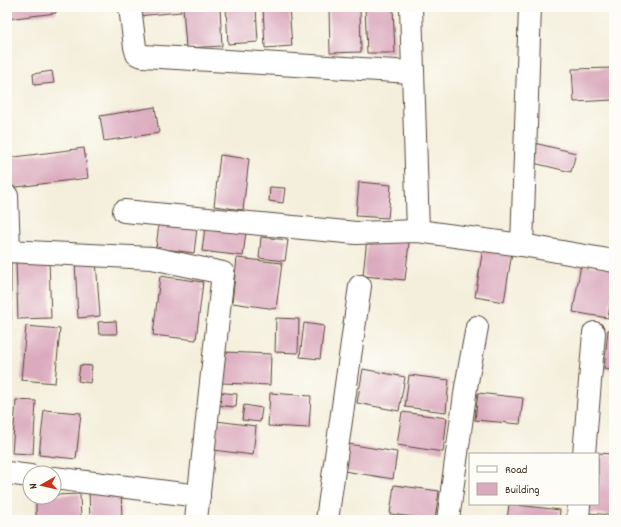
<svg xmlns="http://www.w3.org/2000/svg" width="621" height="527" viewBox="0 0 621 527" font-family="Dekko,sans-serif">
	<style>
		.building { fill: #dbaabe }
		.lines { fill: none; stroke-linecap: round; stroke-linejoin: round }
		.street-casing { stroke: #57483a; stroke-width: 24 }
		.street { stroke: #fff; stroke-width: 22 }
	</style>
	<rect width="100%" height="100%" fill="#fdfcf7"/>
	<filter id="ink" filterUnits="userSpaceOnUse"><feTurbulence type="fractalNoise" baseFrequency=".025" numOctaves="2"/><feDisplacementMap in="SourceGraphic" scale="8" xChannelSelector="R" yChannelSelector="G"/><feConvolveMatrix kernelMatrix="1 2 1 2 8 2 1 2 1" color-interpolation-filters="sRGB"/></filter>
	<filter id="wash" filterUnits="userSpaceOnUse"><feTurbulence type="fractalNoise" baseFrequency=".012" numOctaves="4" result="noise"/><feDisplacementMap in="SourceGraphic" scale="16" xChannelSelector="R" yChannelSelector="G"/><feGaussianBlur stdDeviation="0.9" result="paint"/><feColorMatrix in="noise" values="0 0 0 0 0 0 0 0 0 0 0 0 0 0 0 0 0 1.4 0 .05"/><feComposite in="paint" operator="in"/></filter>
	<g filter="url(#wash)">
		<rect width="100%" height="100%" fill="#f4efdc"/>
		<g id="blocks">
			<g class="building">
				<path d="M7,7H55L56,13L7,19Z"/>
				<path d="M136,7H180L181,12L137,16Z"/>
				<path d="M183,7H220L222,46L186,48Z"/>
				<path d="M226,7H256L258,42L228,44Z"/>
				<path d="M263,7H289L292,46L265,48Z"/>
				<path d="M329,7H360L361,52L330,53Z"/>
				<path d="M365,7H393L395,53H367Z"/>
				<path d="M614,68V100L574,102L572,69Z"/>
				<path d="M52,71L54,83L34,85L33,74Z"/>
				<path d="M155,107L159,133L104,141L100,116Z"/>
				<path d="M530,142L576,153L571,172L525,161Z"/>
				<path d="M84,148L88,178L9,188L7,158Z"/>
				<path d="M220,155L249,159L243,210L214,206Z"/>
				<path d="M359,182L391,185L388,218L356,216Z"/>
				<path d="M270,187L285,188L283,203L269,201Z"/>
				<path d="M206,219L247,224L243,256L202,251Z"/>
				<path d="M159,223L197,228L194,253L156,248Z"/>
				<path d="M261,237L288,240L285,261L259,258Z"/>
				<path d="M367,238L409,243L405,280L363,276Z"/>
				<path d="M484,242L513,246L504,302L475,297Z"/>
				<path d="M237,258L282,263L276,309L232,303Z"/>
				<path d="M96,260L100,316L78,318L75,262Z"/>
				<path d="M49,261L51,318L18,319L16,262Z"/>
				<rect x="7" y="262" width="4" height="58"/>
				<path d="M581,264L614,269V280L608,318L573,312Z"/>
				<path d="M160,276L203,282L196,340L153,335Z"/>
				<path d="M276,318L299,319L298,353L275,352Z"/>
				<path d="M116,321L117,334H99L98,322Z"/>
				<path d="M304,323L324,326L320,359L300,357Z"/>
				<path d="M26,326L60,329L55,383L21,380Z"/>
				<path d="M608,330H614V370L604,369Z"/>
				<path d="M224,352L271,354L270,385L222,383Z"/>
				<path d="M80,365L92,366L90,383L78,381Z"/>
				<path d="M363,369L405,377L399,411L357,403Z"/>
				<path d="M409,375L449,380L446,412L405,407Z"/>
				<path d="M216,392L237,394L236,407L215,405Z"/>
				<path d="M7,393H10L9,451H7Z"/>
				<path d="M270,393L311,396L309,428L268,426Z"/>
				<path d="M478,393L523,398L520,424L475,420Z"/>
				<path d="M16,400L36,401L33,454L12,453Z"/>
				<path d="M244,405L262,408L260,422L242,420Z"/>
				<path d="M44,410L81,413L76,459L39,455Z"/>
				<path d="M402,412L447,418L443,452L397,445Z"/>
				<path d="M216,421L256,426L253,455L213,450Z"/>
				<path d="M348,444L397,452L393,479L344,471Z"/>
				<path d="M598,453L614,454V515L587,513V504H598Z"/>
				<path d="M394,485L439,491L435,520L390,514Z"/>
				<path d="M89,490H121L122,520H90Z"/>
				<path d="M80,494L81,520H36V497H54V495Z"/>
				<path d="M509,504L560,510L559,520H507Z"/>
			</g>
		</g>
	</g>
	<g filter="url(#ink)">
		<use href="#blocks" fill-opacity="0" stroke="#57483a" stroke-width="1"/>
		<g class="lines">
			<g class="street-casing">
				<g id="street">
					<path d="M130,7L135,47L137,54L143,56L412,72"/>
					<path d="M411,7L418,231"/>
					<path d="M7,196L9,251"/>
					<path d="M124,211L356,233L418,231L522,245L614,261"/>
					<path d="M522,245L530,7"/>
					<path d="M7,251L152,258L223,273L196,520"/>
					<path d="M584,454L594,333"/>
					<path d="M7,473L30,476"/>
					<path d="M54,478L199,496"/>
					<path d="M327,520L360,286"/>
					<path d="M448,520L466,387L477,327"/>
					<path d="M578,520L579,504"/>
				</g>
			</g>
			<use href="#street" class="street"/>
		</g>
	</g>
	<rect width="621" height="527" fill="none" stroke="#fdfcf7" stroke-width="24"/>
	<rect x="469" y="453" width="130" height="52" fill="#fdfcf7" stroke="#afa8a0"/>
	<rect x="477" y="466" width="20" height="6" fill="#ffffff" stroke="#afa8a0"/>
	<text x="505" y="473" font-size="12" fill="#3b2a1e">Road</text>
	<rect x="477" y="483" width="20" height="12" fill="#dbaabe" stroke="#afa8a0"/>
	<text x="505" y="493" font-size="12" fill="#3b2a1e">Building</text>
	<g transform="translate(42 485) rotate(262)"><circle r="19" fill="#fdfcf7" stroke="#afa8a0"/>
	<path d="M0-3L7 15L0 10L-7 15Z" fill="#c8321e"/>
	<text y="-6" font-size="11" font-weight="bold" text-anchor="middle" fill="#3b2a1e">N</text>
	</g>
</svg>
